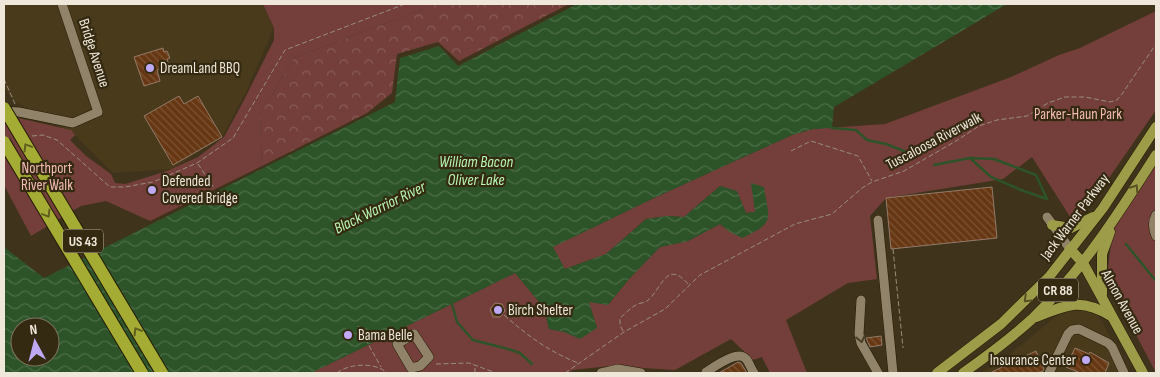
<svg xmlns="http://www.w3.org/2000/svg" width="1160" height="377" viewBox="0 0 1160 377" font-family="'Sofia Sans Condensed',sans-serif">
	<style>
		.built { fill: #493a1b }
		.green { fill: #743f3b }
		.forest { fill: url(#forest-crowns) }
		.water { fill: url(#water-waves); fill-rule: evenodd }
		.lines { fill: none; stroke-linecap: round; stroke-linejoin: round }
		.stream { stroke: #2d5429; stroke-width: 2.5 }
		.building { fill: url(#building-back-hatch); stroke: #947a69 }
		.minor-casing { stroke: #251a03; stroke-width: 10 }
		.major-casing { stroke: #251a03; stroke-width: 11 }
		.path { stroke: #988e7c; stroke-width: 1; stroke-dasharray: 5 2.5; stroke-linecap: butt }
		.minor { stroke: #908369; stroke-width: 9 }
		.major { stroke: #9d9c49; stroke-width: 10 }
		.highway-bridge-casing { stroke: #251a03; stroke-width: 14; stroke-linecap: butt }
		.highway-bridge { stroke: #a5ac34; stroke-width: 12 }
		.oneway { stroke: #615d1f }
		.oneway2 { stroke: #595125 }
		.oneway3 { stroke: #4b4027 }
		.poi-dot { fill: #bfa8f4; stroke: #342911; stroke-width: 2 }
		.labels { text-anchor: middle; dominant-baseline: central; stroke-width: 4.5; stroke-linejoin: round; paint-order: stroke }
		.shield { fill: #342911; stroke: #b7ae9d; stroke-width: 1 }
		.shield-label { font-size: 14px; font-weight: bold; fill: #efe7d9 }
		.street-label { font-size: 15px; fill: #efe7d9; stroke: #342911 }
		.poi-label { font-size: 15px; fill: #efe7d9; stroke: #342911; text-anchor: start }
		.park-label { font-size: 15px; fill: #f5bcb6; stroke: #342911 }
		.water-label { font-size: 16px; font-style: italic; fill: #b9f8b2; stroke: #342911 }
	</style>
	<defs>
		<pattern id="forest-crowns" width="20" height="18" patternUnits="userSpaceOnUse" patternTransform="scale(1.25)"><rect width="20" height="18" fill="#743f3b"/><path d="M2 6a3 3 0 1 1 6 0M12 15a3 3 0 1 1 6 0" fill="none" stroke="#885b57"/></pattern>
		<pattern id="water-waves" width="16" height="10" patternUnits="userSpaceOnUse" patternTransform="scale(1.25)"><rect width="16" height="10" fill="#2d5429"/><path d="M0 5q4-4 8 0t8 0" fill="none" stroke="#4c6d47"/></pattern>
		<pattern id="building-back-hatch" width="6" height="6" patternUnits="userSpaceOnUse" patternTransform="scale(1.25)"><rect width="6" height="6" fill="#663712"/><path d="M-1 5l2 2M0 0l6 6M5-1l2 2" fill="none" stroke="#7c5434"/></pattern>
	</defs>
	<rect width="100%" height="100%" fill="#3f331b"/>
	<g class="built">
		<path d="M4,4H263L274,28L246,92L222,137L172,169L113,173L74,134L14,101L4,88Z"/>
		<path d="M1077,308L1098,315L1130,373H980L999,363L1058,315Z"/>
	</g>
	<g class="green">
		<path d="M263,4H437L294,58L260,115L262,166L150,221L106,201L81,206L31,236L4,185V117L18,118L71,130L75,135L70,140L86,156L111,174L115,183L125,184L167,171L198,157L224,137L242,104L274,40V28Z"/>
		<path d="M1156,11V110L1109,178L1074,223L1032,157L1003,179L886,198L870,216L877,279L848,283L786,320L807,373H770L762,357L753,360L731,339L675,370L610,366L573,370L568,373H311L515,273L544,308L549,329L564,332L597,327L588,301L608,305L629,279L660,247L688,241L720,224L730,232L756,212L746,213L737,192L720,186L684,217L667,216L646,219L606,254L565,269L552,247L654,198L792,135L813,129L885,124L1011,77L1059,55L1080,48Z"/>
		<path d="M1156,155V373L1118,300L1108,268L1114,220Z"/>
	</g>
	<path class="forest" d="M437,4H569L459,61L438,42L397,54L392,93L367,113L262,166L260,115L294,58Z"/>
	<path class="water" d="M577,4H1007L834,107L832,128L813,129L792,135L654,198L553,247L565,269L606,254L646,219L667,216L684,217L720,186L737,191L746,213L755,212L751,183L764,187C769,220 776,222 742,238L730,232L720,224L688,241L660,247L629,279L608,305L589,302L597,328L580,339L564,332L549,329L544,308L515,273L311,373H4V247L44,278L395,102L400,58L439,46L458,66ZM20,327H50V357H20Z"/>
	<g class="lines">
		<g class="stream">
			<path d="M830,127L832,128L856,130L867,140L886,144L914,155"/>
			<path d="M970,158L991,177L1021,190L1047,199"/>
			<path d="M934,165L970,158L994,159L1036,175L1047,199"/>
			<path d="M1126,244L1156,281"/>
			<path d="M452,304L457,322L473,340L508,349L520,353L532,364"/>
		</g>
	</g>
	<g class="building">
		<path d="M163,48L164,52L167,51L170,58L167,59L169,66L157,70L160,81L144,86L134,57Z"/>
		<path d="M179,96L184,104L198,96L222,137L173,165L144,116Z"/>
		<path d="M992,187L997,238L891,249L886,198Z"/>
		<path d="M495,303L502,304L505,311L500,317H493L490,309Z"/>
		<path d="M881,336L882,345L870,347L866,338Z"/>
		<path d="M1075,348L1089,354L1090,352L1109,363L1105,373H1080L1066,367Z"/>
		<path d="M1036,351L1044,369L1043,371L1038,373H990Z"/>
		<path d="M738,362L741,363L747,373H719Z"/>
	</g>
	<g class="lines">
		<g class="minor-casing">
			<g id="minor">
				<path d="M4,111L19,112L73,123L98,112L62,4"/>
				<path d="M1156,215C1152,222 1153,229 1156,236"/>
				<path d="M1047,217L1070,249"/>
				<path d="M878,220L893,373"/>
				<path d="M861,300L859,334L861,343L878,373"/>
				<path d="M414,334L429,357L420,366L411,368L397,344Z"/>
				<path d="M601,373L618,369L641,373"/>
				<path d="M707,373L706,372C714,367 738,349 746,359C749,362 751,369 754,373"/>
				<path d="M1049,373L1068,334L1072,330L1079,329L1108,343L1112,347L1124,373"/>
			</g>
		</g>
		<g class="major-casing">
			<g id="major">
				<path d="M1052,225L1071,228L1093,217"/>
				<path d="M1070,249L1083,263L1143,373"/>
				<path d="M1102,294V254L1110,232"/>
				<path d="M1036,317C1067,305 1080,297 1111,316"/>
				<path d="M937,373L1001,324L1049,277L1103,208L1156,127"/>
				<path d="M963,373C987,356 1010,339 1032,319C1082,271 1119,213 1156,155"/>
			</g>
		</g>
		<g class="path">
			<path d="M4,79L15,104"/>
			<path d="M32,136L43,135L57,140L110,187H125L153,182L197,163L233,138L285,50L405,4"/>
			<path d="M791,151L811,141L858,156L872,181"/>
			<path d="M198,164L214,188"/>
			<path d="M893,249L903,348"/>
			<path d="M504,315C528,336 548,351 578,363"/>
			<path d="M358,326L381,367"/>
			<path d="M623,331L620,325V318C625,314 630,308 636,305C639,303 644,303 647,301C661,291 666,258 688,284"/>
			<path d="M436,364L469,363L496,373"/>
			<path d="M337,373C349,363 376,362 387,373"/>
			<path d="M475,373V367"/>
			<path d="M565,373L624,332L665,309L700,275L795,224L832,214L862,188L872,182L904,171L956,141L979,126L997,120L1027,116L1048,103L1065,97H1085L1110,102L1117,100L1122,94L1156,44"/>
		</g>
		<use href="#minor" class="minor"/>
		<use href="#major" class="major"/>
		<g class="highway-bridge-casing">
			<g id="highway-bridge">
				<path d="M4,108L162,373"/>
				<path d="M4,142L142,373"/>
			</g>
		</g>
		<use href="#highway-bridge" class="highway-bridge"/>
	</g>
	<defs><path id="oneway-chevron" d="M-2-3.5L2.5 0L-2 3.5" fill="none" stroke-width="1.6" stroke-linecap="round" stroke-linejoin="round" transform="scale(1.25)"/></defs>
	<g class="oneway">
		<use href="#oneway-chevron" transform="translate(27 147) rotate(-121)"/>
		<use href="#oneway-chevron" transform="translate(47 214) rotate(59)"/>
		<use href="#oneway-chevron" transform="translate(137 331) rotate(-121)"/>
	</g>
	<g class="oneway2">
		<use href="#oneway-chevron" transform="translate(1135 188) rotate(-57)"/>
		<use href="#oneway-chevron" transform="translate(1027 299) rotate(136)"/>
	</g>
	<use class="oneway3" href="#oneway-chevron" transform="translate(861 339) rotate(78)"/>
	<g class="poi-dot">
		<circle cx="150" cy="68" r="5"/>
		<circle cx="152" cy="190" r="5"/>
		<circle cx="498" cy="310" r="5"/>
		<circle cx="348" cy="335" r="5"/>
		<circle cx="1086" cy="360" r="5"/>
	</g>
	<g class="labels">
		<g class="shield">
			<rect x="63" y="229.5" width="40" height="23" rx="4"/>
			<rect x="1038" y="278.5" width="40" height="23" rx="4"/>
		</g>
		<g class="shield-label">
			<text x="83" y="241">US 43</text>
			<text x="1058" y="290">CR 88</text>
		</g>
		<g class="street-label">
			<text transform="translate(94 53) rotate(72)">Bridge Avenue</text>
			<text transform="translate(934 141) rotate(-28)">Tuscaloosa Riverwalk</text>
			<text transform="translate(1075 217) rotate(-53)">Jack Warner Parkway</text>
			<text transform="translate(1122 302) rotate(61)">Almon Avenue</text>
		</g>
		<g class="poi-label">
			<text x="160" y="68">DreamLand BBQ</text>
			<text x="162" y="181">Defended<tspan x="162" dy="17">Covered Bridge</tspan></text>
			<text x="508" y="310">Birch Shelter</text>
			<text x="358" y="335">Bama Belle</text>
			<text x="1076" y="360" text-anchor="end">Insurance Center</text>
		</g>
		<g class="park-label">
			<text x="1078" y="114">Parker-Haun Park</text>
			<text x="47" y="168">Northport<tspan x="47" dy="17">River Walk</tspan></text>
		</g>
		<g class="water-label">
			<text x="476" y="162">William Bacon<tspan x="476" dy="18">Oliver Lake</tspan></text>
			<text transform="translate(380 208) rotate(-26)">Black Warrior River</text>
		</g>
	</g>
	<rect width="1160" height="377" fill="none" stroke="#efe7d9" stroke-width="10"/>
	<g transform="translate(35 342) rotate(353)"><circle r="24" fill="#342911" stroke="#7f7561"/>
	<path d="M0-4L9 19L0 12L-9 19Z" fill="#bfa8f4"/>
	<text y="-8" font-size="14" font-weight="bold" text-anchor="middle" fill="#efe7d9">N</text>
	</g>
</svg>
